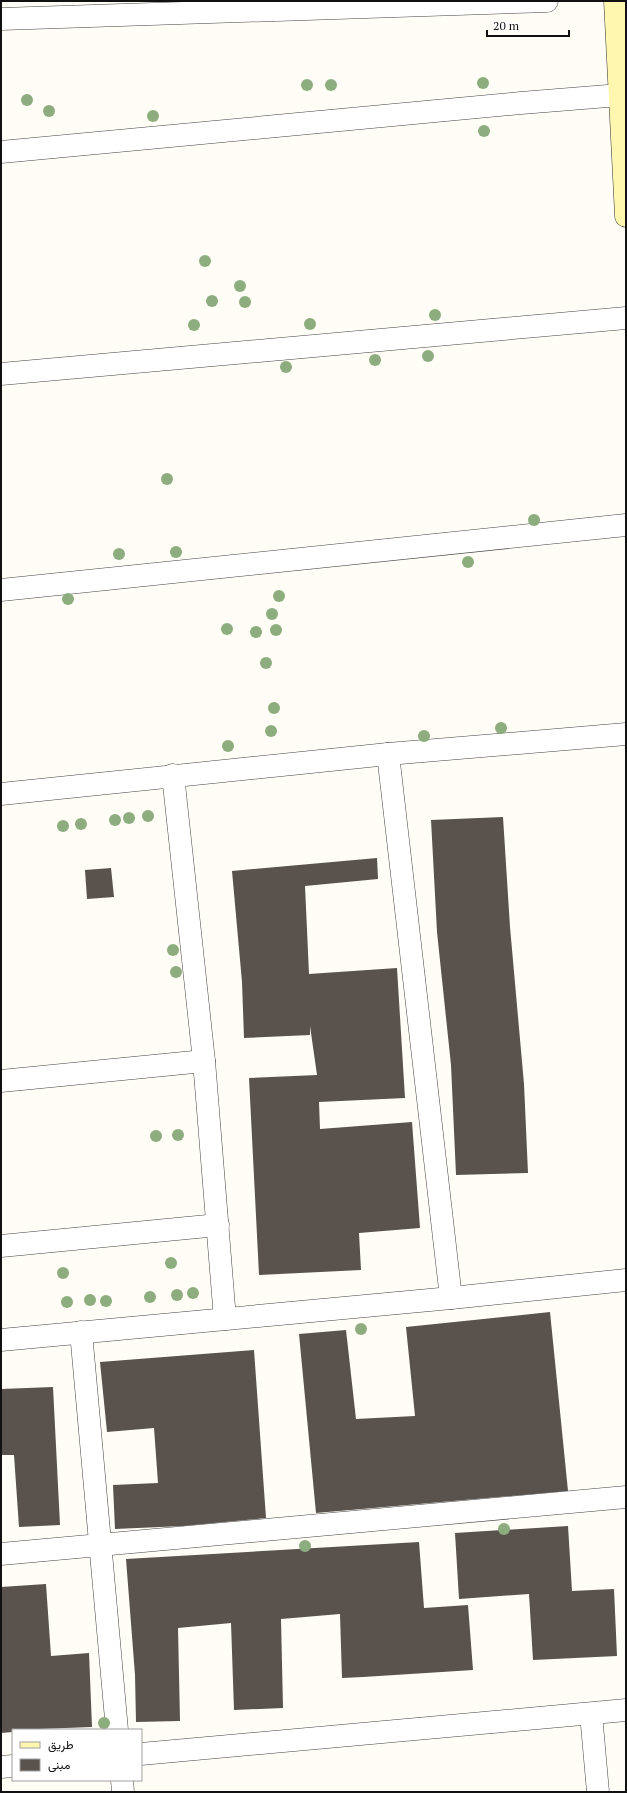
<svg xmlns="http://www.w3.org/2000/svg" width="627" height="1793" viewBox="0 0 627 1793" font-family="'PT Serif',Vazirmatn,serif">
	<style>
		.building { fill: #5a524d }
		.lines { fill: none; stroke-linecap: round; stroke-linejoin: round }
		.street-casing { stroke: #444; stroke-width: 23 }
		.secondary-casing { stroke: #333; stroke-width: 23 }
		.street { stroke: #fff; stroke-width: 22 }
		.secondary { stroke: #fff6b0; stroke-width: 22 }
		.tree { fill: #8dad7f }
	</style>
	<rect width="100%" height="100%" fill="#fffdf5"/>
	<g class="building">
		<path d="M503,817L510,927L524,1084L528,1173L456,1175L451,1065L437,932L431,820Z"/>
		<path d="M377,858L378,879L305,886L309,974L397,968L405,1098L319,1102L320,1129L412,1122L420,1228L359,1233L361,1270L259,1275L249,1078L317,1075L310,1026V1035L244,1038L242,982L232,871Z"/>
		<path d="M111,868L114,897L87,899L85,870Z"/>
		<path d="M550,1312L568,1491L316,1513L299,1334L346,1330L356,1419L415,1416L406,1327Z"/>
		<path d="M254,1350L266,1518L183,1526L115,1529L113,1485L158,1483L154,1428L107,1432L100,1362Z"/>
		<path d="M53,1387L60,1525L19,1527L14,1455H1V1389Z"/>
		<path d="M568,1526L572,1591L614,1589L617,1656L533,1660L529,1594L459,1599L455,1533Z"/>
		<path d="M419,1542L424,1608L468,1605L473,1670L363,1677L362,1661L363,1677L342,1678L340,1614L281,1619L283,1708L234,1710L231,1623L178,1628L180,1721L136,1722L135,1675L126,1559Z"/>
		<path d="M46,1584L51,1656L89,1653L92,1727L13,1730V1732L1,1733V1587Z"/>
	</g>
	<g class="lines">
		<g class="street-casing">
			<g id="street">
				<path d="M1,19L547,1"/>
				<path d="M1,152L521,103L620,95"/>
				<path d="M1,374L626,318"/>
				<path d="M1,590L626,525"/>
				<path d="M388,754L451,1298"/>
				<path d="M173,775L204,1061L225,1319"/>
				<path d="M1,794L388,754L626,734"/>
				<path d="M1,1081L204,1061"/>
				<path d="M1,1246L218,1225"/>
				<path d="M81,1332L117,1730"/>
				<path d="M1,1340L451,1298L626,1280"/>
				<path d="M1,1554L626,1497"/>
				<path d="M591,1714L598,1792"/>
				<path d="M141,1754L626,1710"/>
				<path d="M1,1767L13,1766"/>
				<path d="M122,1780L123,1792"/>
			</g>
		</g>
		<g class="secondary-casing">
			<path id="secondary" d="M615,1L626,216"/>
		</g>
		<use href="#street" class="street"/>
		<use href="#secondary" class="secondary"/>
	</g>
	<g class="tree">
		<circle cx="483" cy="83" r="6"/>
		<circle cx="307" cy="85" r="6"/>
		<circle cx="331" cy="85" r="6"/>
		<circle cx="27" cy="100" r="6"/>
		<circle cx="49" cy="111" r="6"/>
		<circle cx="153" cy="116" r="6"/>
		<circle cx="484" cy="131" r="6"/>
		<circle cx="205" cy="261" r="6"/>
		<circle cx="240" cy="286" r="6"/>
		<circle cx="212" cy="301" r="6"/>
		<circle cx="245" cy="302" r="6"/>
		<circle cx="435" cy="315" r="6"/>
		<circle cx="310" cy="324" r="6"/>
		<circle cx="194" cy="325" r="6"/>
		<circle cx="428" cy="356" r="6"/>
		<circle cx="375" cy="360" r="6"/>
		<circle cx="286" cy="367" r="6"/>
		<circle cx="167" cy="479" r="6"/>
		<circle cx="534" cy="520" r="6"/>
		<circle cx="176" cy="552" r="6"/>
		<circle cx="119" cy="554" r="6"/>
		<circle cx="468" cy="562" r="6"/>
		<circle cx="279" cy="596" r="6"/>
		<circle cx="68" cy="599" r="6"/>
		<circle cx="272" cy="614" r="6"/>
		<circle cx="227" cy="629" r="6"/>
		<circle cx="276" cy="630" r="6"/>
		<circle cx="256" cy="632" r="6"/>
		<circle cx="266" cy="663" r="6"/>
		<circle cx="274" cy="708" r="6"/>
		<circle cx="501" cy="728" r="6"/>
		<circle cx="271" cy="731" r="6"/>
		<circle cx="424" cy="736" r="6"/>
		<circle cx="228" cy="746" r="6"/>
		<circle cx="148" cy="816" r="6"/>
		<circle cx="129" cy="818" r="6"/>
		<circle cx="115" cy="820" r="6"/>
		<circle cx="81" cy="824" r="6"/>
		<circle cx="63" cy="826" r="6"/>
		<circle cx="173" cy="950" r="6"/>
		<circle cx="176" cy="972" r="6"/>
		<circle cx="178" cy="1135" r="6"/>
		<circle cx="156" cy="1136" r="6"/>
		<circle cx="171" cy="1263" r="6"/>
		<circle cx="63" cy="1273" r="6"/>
		<circle cx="193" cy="1293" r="6"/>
		<circle cx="177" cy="1295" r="6"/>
		<circle cx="150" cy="1297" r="6"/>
		<circle cx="90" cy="1300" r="6"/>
		<circle cx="106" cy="1301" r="6"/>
		<circle cx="67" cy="1302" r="6"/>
		<circle cx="361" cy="1329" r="6"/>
		<circle cx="504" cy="1529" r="6"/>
		<circle cx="305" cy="1546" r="6"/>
		<circle cx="104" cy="1723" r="6"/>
	</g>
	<rect width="627" height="1793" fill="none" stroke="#111111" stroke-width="4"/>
	<rect x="12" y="1729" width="130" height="52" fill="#ffffff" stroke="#a0a0a0"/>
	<rect x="20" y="1742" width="20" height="6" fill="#fff6b0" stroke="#a0a0a0"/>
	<text x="48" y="1749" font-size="12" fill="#111111">طريق</text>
	<rect x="20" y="1759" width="20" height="12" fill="#5a524d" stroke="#a0a0a0"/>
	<text x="48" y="1769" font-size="12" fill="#111111">مبنى</text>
	<path d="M487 30v6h82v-6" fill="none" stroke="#111111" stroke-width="2"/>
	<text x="493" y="30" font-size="12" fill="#111111" stroke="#ffffff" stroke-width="3" paint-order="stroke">20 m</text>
</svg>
